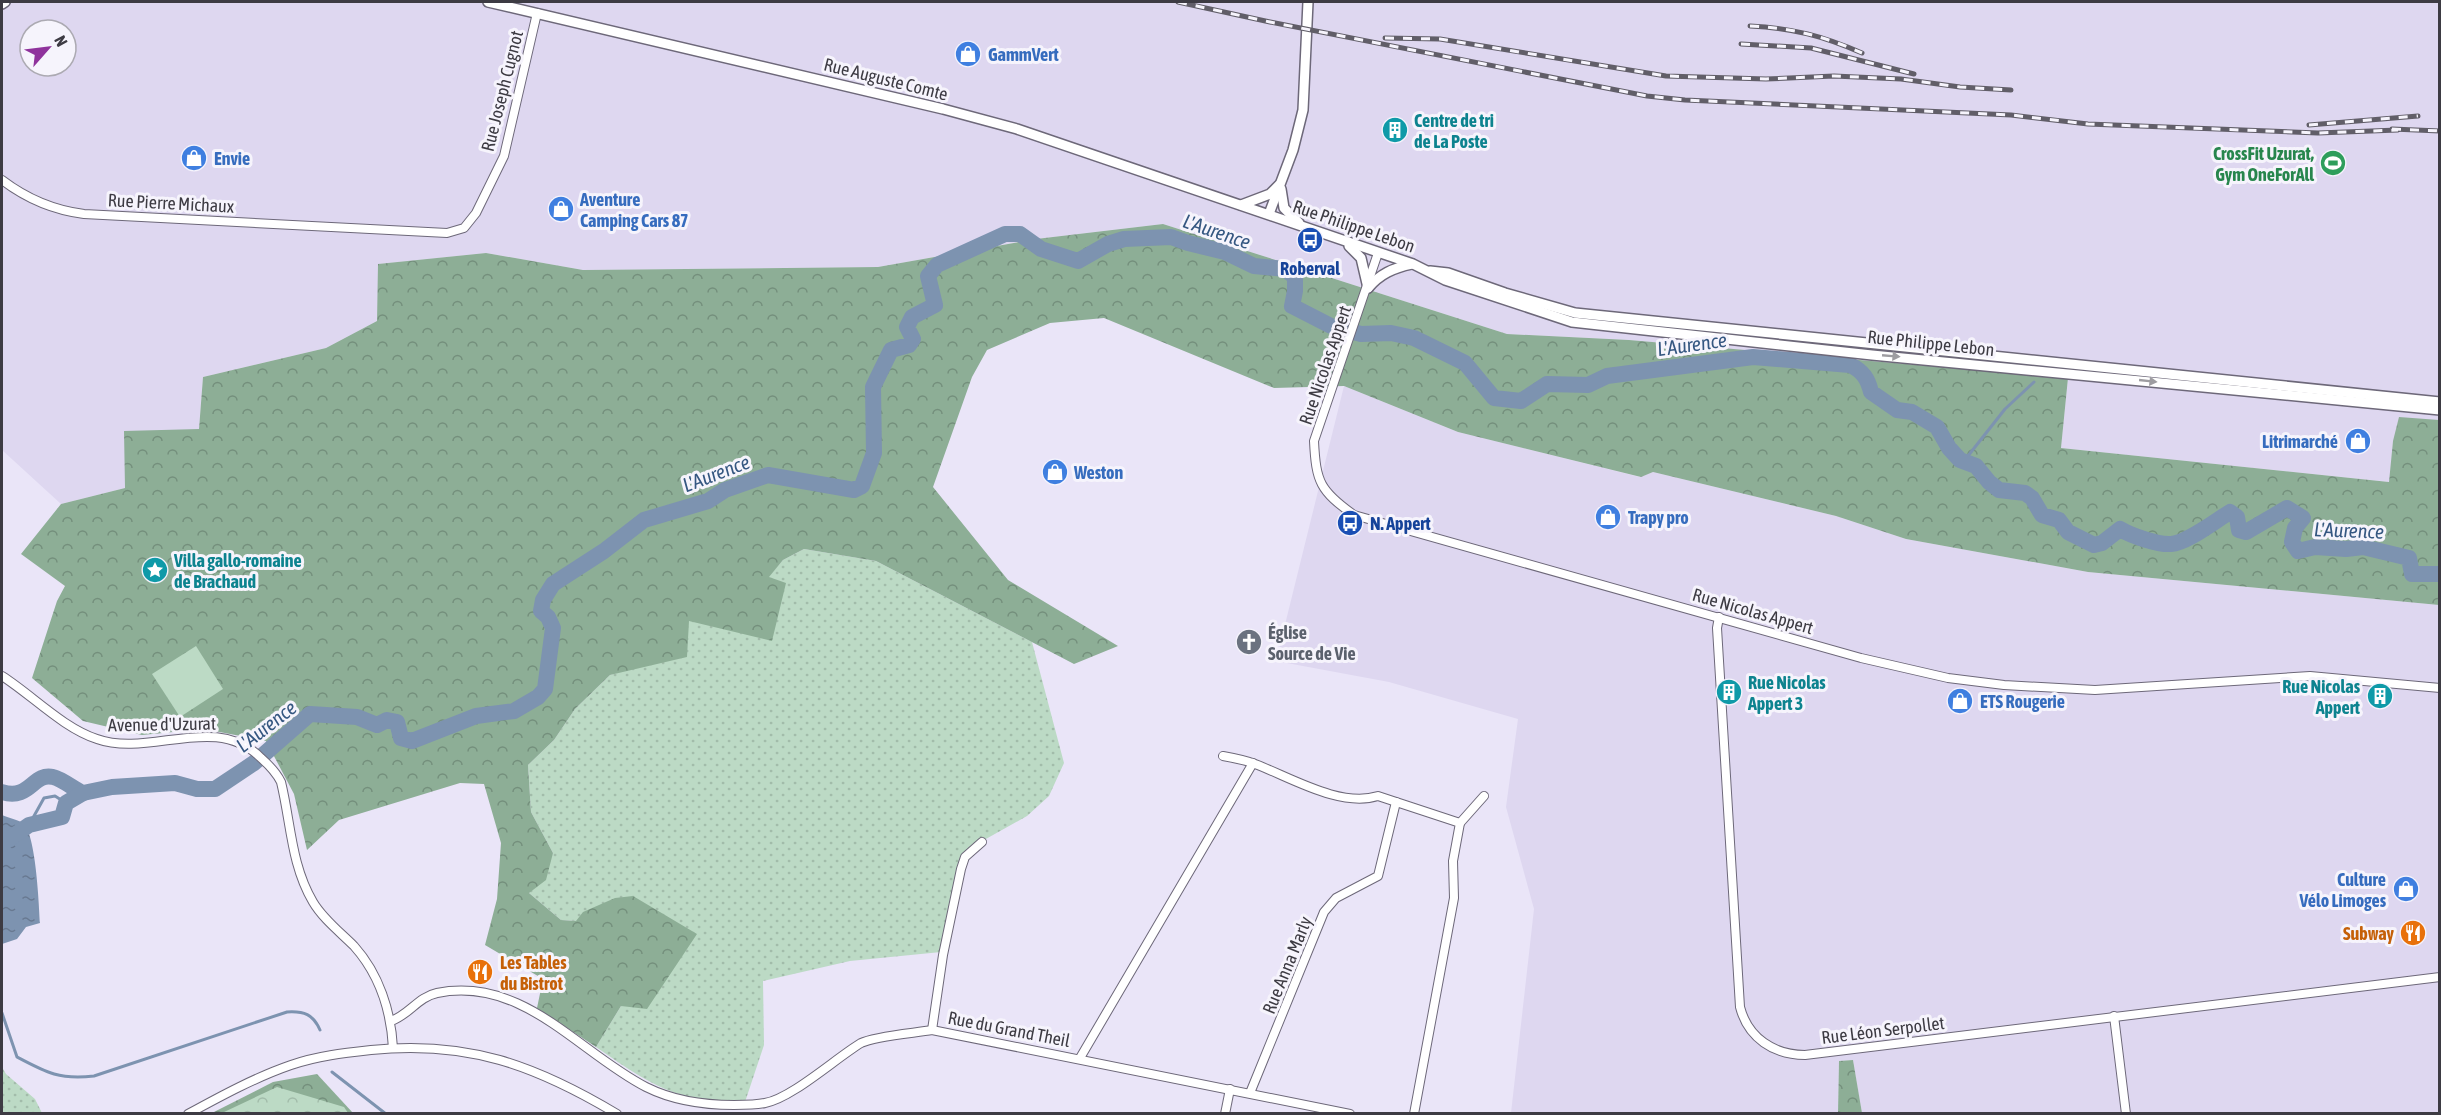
<svg xmlns="http://www.w3.org/2000/svg" width="2441" height="1115" viewBox="0 0 2441 1115" font-family="'Asap Condensed',sans-serif">
	<style>
		.built { fill: #ded7f0; fill-rule: evenodd }
		.grass { fill: url(#grass-dots) }
		.forest { fill: url(#forest-crowns) }
		.park { fill: url(#park-crowns) }
		.pitch { fill: #bcdac5 }
		.water { fill: url(#water-ripples) }
		.lines { fill: none; stroke-linecap: round; stroke-linejoin: round }
		.stream { stroke: #7d93b0; stroke-width: 3 }
		.river { stroke: #7d93b0; stroke-width: 16 }
		.minor-casing { stroke: #6d6879; stroke-width: 10 }
		.tertiary-casing { stroke: #6d6879; stroke-width: 12 }
		.minor { stroke: #fff; stroke-width: 8 }
		.tertiary { stroke: #fff; stroke-width: 9 }
		.rail-casing { stroke: #615e68; stroke-width: 5 }
		.rail { stroke: #f6f4fc; stroke-width: 3; stroke-dasharray: 9; stroke-linecap: butt }
		.oneway { fill: #9e9da1 }
		.labels { text-anchor: middle; dominant-baseline: central; stroke-width: 6; stroke-linejoin: round; paint-order: stroke }
		.shop-label { font-size: 18px; font-weight: bold; fill: #366cbe; stroke: #f6f4fc; text-anchor: start }
		.street-label { font-size: 18px; fill: #3d3b43; stroke: #f6f4fc }
		.culture-label { font-size: 18px; font-weight: bold; fill: #0d838f; stroke: #f6f4fc; text-anchor: start }
		.leisure-label { font-size: 18px; font-weight: bold; fill: #27864d; stroke: #f6f4fc; text-anchor: end }
		.transit-label { font-size: 18px; font-weight: bold; fill: #164399; stroke: #f6f4fc }
		.worship-label { font-size: 18px; font-weight: bold; fill: #5b616d; stroke: #f6f4fc; text-anchor: start }
		.food-label { font-size: 18px; font-weight: bold; fill: #c56008; stroke: #f6f4fc; text-anchor: end }
		.water-label { font-size: 20px; font-style: italic; fill: #355781; stroke: #f6f4fc }
	</style>
	<defs>
		<pattern id="grass-dots" width="8" height="8" patternUnits="userSpaceOnUse" patternTransform="scale(1.5)"><rect width="8" height="8" fill="#bcdac5"/><path d="M2 2h.1M6 6h.1" fill="none" stroke="#a2bcaa" stroke-width="1.8" stroke-linecap="round"/></pattern>
		<pattern id="forest-crowns" width="20" height="18" patternUnits="userSpaceOnUse" patternTransform="scale(1.5)"><rect width="20" height="18" fill="#8dae96"/><path d="M2 6a3 3 0 1 1 6 0M12 15a3 3 0 1 1 6 0" fill="none" stroke="#748f7c"/></pattern>
		<pattern id="park-crowns" width="20" height="18" patternUnits="userSpaceOnUse" patternTransform="scale(1.5)"><rect width="20" height="18" fill="#bcdac5"/><path d="M2 6a3 3 0 1 1 6 0M12 15a3 3 0 1 1 6 0" fill="none" stroke="#a2bcaa"/></pattern>
		<pattern id="water-ripples" width="26" height="14" patternUnits="userSpaceOnUse" patternTransform="scale(1.5)"><rect width="26" height="14" fill="#7d93b0"/><path d="M2 4q2-2 4 0t4 0M15 11q2-2 4 0t4 0" fill="none" stroke="#687991"/></pattern>
	</defs>
	<rect width="100%" height="100%" fill="#eae5f8"/>
	<g class="built">
		<path d="M2,2H2439V438L2393,441L2390,482L2061,448L2068,379L1629,340L1507,334L1163,224L1036,239L878,267L583,270L486,253L379,264L377,321L326,348L203,377L199,429L125,488L61,504L2,450ZM30,30H66V66H30Z"/>
		<path d="M1344,386L1458,432L1640,477L1653,472L1836,516L1906,539L2088,572L2439,605V1113H1862L1853,1060L1839,1061L1838,1113H1511L1534,909L1506,807L1518,719L1389,682L1276,661Z"/>
	</g>
	<g class="grass">
		<path d="M804,549L876,561L1032,642L1064,763L1049,796L1027,816L968,849L941,952L850,961L763,981L764,1045L745,1102C727,1101 708,1101 690,1097C655,1089 625,1067 596,1047L621,1006L576,921L561,920L529,893L553,853L531,812L528,765L554,740L575,709L610,675L632,668L689,621L768,577L783,560Z"/>
		<path d="M2,1067L6,1074L35,1099L42,1113H2Z"/>
	</g>
	<g class="forest">
		<path d="M1163,224L1507,334L1629,340L2068,378L2061,448L2389,482L2393,441L2399,417L2439,420V605L2088,572L1906,539L1836,516L1653,472L1641,477L1458,432L1344,386L1274,388L1104,318L1050,323L987,350L972,377L933,487L1008,580L1118,646L1074,664L876,561L804,549L783,560L769,577L786,583L772,641L689,621L687,657L610,675L575,709L554,740L528,765L531,812L553,853L546,880L529,893L561,920L576,921L583,912L615,898L633,896L697,934L647,1009L621,1006L596,1047L537,1008L543,979L485,945L497,899L501,843L484,784L460,783L339,820L307,850L294,794L266,741L204,729L142,735L83,721L32,678L57,601L65,586L21,554L61,504L125,488L124,431L199,429L203,377L326,348L377,321L378,264L486,253L583,270L878,267L1036,239Z"/>
		<path d="M1853,1060L1862,1113H1838L1839,1061Z"/>
		<path d="M317,1074L353,1113L210,1114L273,1082Z"/>
	</g>
	<path class="park" d="M277,1087L344,1107L348,1113H222Z"/>
	<path class="pitch" d="M196,646L223,689L180,717L152,674Z"/>
	<path class="water" d="M2,815C8,818 19,820 23,823C36,834 39,904 40,923L26,927L17,939L2,944Z"/>
	<g class="lines">
		<g class="stream">
			<path d="M1964,461L2005,409L2034,382"/>
			<path d="M29,825L44,798L55,796L66,803"/>
			<path d="M2,1013L17,1057C47,1073 60,1080 94,1076L287,1012C304,1011 313,1014 320,1030"/>
			<path d="M332,1072L386,1114"/>
		</g>
		<g class="river">
			<path d="M2,792C30,801 33,772 53,777C62,779 74,789 83,793L112,787L175,783L197,789H215L254,763L310,714L357,717L377,725L387,720L397,722L401,738L412,741L476,716L514,711L538,697L545,689L553,628L548,617L541,611L543,600L553,584L604,551L644,520L708,501L725,490L768,475L854,490L862,486L874,453L873,387L891,350L909,345L913,339L907,327L912,317L935,305L928,276L937,265L1005,234H1020L1041,249L1078,261L1108,244L1124,239L1171,237L1188,243L1225,252L1254,266L1285,269L1295,277V291L1292,306L1331,326L1361,334L1391,333L1414,338L1465,363L1494,398L1521,401L1547,384L1588,385L1607,376L1753,357L1850,365C1863,371 1868,379 1871,392L1897,410L1912,412L1937,427L1949,448L1960,460L1976,466L1989,482L1999,490L2025,493L2032,498L2042,515L2059,520L2068,532L2094,545L2102,543L2120,529C2132,536 2158,545 2171,544C2187,543 2215,521 2230,512L2237,517L2239,530L2246,532L2287,508L2303,518L2295,528L2292,542L2298,551L2315,547L2346,549L2363,547L2409,558L2412,574H2440"/>
			<path d="M2,844L29,825L62,817L66,803L83,793"/>
		</g>
		<g class="minor-casing">
			<g id="minor">
				<path d="M2,180C27,199 52,210 84,214L447,233L464,228L476,213L504,156L537,13"/>
				<path d="M1378,253L1314,441C1316,482 1320,491 1354,515L1861,658L1948,678L2004,685L2095,690L2310,676L2440,688"/>
				<path d="M1719,617L1717,628L1740,1007C1748,1038 1774,1055 1805,1055L2440,977"/>
				<path d="M2,676C32,695 63,728 97,739C150,758 215,712 261,758C269,765 276,772 281,782C291,823 291,865 313,902C323,919 340,932 354,946C379,974 391,1011 393,1048"/>
				<path d="M1223,756C1234,758 1245,760 1255,764C1290,777 1340,808 1378,796L1460,823L1453,861L1454,898L1414,1114"/>
				<path d="M1460,823L1484,796"/>
				<path d="M2114,1016L2126,1114"/>
				<path d="M391,1021C409,1015 418,997 437,993C523,976 578,1052 646,1087C672,1100 705,1105 734,1105C744,1105 756,1105 765,1103C792,1098 836,1058 861,1043C875,1036 915,1033 932,1030L1350,1114"/>
				<path d="M932,1030L943,955L961,869L965,857L982,842"/>
				<path d="M1080,1058L1253,763"/>
				<path d="M1250,1093L1324,912L1336,898L1378,876L1396,802"/>
				<path d="M188,1114C221,1096 256,1077 291,1065C317,1056 344,1053 371,1050C467,1040 535,1065 617,1114"/>
				<path d="M1225,1114L1230,1089"/>
			</g>
		</g>
		<g class="tertiary-casing">
			<g id="tertiary">
				<path d="M488,2L943,109L1017,129L1413,264L1445,280L1572,322L1872,355L2440,410"/>
				<path d="M2,4L5,2"/>
				<path d="M1281,189L1284,208L1299,223"/>
				<path d="M1241,205L1270,194L1279,185"/>
				<path d="M1269,214L1293,150L1303,110L1308,2"/>
				<path d="M1349,246L1361,258L1368,288"/>
				<path d="M1430,271L1448,273L1505,293L1575,313L2440,402"/>
				<path d="M1368,288C1380,274 1393,268 1412,264"/>
			</g>
		</g>
		<use href="#minor" class="minor"/>
		<use href="#tertiary" class="tertiary"/>
		<g class="rail-casing">
			<g id="rail">
				<path d="M1178,2L1270,22L1647,96L1685,100L2011,115L2088,124L2318,133L2398,130"/>
				<path d="M1750,26C1793,28 1823,36 1862,53"/>
				<path d="M1385,38L1440,39L1666,76L1766,79L1834,76L1901,79L1960,87L2011,90"/>
				<path d="M1741,44L1811,48L1914,74"/>
				<path d="M2309,125L2418,116"/>
				<path d="M2392,129L2440,131"/>
			</g>
		</g>
		<use href="#rail" class="rail"/>
	</g>
	<defs><path id="oneway-solid" d="M-6-.8H1V-3.2L6.5 0L1 3.2V.8H-6Z" transform="scale(1.5)"/></defs>
	<g class="oneway">
		<use href="#oneway-solid" transform="translate(1891 356) rotate(5)"/>
		<use href="#oneway-solid" transform="translate(2148 381) rotate(6)"/>
	</g>
	<defs>
		<g id="shop-disc" transform="scale(1.35)"><circle r="9.5" fill="#3f7fe0" stroke="#f6f4fc"/><path d="M-5-2.5h2.3a2.7 3.5 0 0 1 5.4 0H5L5.5 6h-11ZM-1.5-2.5h3a1.5 2.3 0 0 0-3 0Z" fill="#fff"/></g>
		<g id="building-disc" transform="scale(1.35)"><circle r="9.5" fill="#0f9aa8" stroke="#f6f4fc"/><path d="M-4-6H4V6H1V3H-1V6H-4ZM-2.5-4.3h1.7v1.8h-1.7ZM.8-4.3h1.7v1.8H.8ZM-2.5-1h1.7V.8h-1.7ZM.8-1h1.7V.8H.8Z" fill="#fff"/></g>
		<g id="stadium-disc" transform="scale(1.35)"><circle r="9.5" fill="#2e9e5b" stroke="#f6f4fc"/><path d="M0-5a6.5 5 0 1 0 0 10a6.5 5 0 1 0 0-10ZM-3.5-1.8h7v3.6h-7Z" fill="#fff"/></g>
		<g id="bus-disc" transform="scale(1.35)"><circle r="9.5" fill="#1a4fb4" stroke="#f6f4fc"/><path d="M-5-6H5V4H4V6H2V4H-2V6H-4V4H-5ZM-3.5-4V0h7V-4ZM-3.5 1.2v1.5H-2V1.2ZM2 1.2v1.5H3.5V1.2Z" fill="#fff"/></g>
		<g id="sight-disc" transform="scale(1.35)"><circle r="9.5" fill="#0f9aa8" stroke="#f6f4fc"/><path d="M0-6L1.8-2.2L6-1.7L2.9 1.2L3.7 5.4L0 3.3L-3.7 5.4L-2.9 1.2L-6-1.7L-1.8-2.2Z" fill="#fff"/></g>
		<g id="church-disc" transform="scale(1.35)"><circle r="9.5" fill="#6b7280" stroke="#f6f4fc"/><path d="M-1.2-6h2.4v3.5h3.3v2.4h-3.3V6h-2.4V-.1h-3.3v-2.4h3.3Z" fill="#fff"/></g>
		<g id="restaurant-disc" transform="scale(1.35)"><circle r="9.5" fill="#e8710a" stroke="#f6f4fc"/><path d="M-5-6h1v4h1v-4h1v4h1v-4h1v5L-1.5 .5V6h-2V.5L-5-1ZM5-6V6H3V1.5H1.5Q1.5-4 5-6Z" fill="#fff"/></g>
	</defs>
	<g fill-rule="evenodd">
		<use href="#shop-disc" x="968" y="54"/>
		<use href="#building-disc" x="1395" y="130"/>
		<use href="#shop-disc" x="194" y="158"/>
		<use href="#stadium-disc" x="2333" y="163"/>
		<use href="#shop-disc" x="561" y="209"/>
		<use href="#bus-disc" x="1310" y="240"/>
		<use href="#shop-disc" x="2358" y="441"/>
		<use href="#shop-disc" x="1055" y="472"/>
		<use href="#shop-disc" x="1608" y="517"/>
		<use href="#bus-disc" x="1350" y="523"/>
		<use href="#sight-disc" x="155" y="570"/>
		<use href="#church-disc" x="1249" y="642"/>
		<use href="#building-disc" x="1729" y="692"/>
		<use href="#building-disc" x="2380" y="696"/>
		<use href="#shop-disc" x="1960" y="701"/>
		<use href="#shop-disc" x="2406" y="889"/>
		<use href="#restaurant-disc" x="2413" y="933"/>
		<use href="#restaurant-disc" x="480" y="972"/>
	</g>
	<g class="labels">
		<g class="shop-label">
			<text x="988" y="54">GammVert</text>
			<text x="214" y="158">Envie</text>
			<text x="580" y="199">Aventure<tspan x="580" dy="21">Camping Cars 87</tspan></text>
			<text x="2338" y="441" text-anchor="end">Litrimarché</text>
			<text x="1074" y="472">Weston</text>
			<text x="1628" y="517">Trapy pro</text>
			<text x="1980" y="701">ETS Rougerie</text>
			<text x="2386" y="879" text-anchor="end">Culture<tspan x="2386" dy="21">Vélo Limoges</tspan></text>
		</g>
		<g class="street-label">
			<text transform="translate(886 79) rotate(14)">Rue Auguste Comte</text>
			<text transform="translate(502 91) rotate(-76)">Rue Joseph Cugnot</text>
			<text transform="translate(171 203) rotate(3)">Rue Pierre Michaux</text>
			<text transform="translate(1354 226) rotate(19)">Rue Philippe Lebon</text>
			<text transform="translate(1931 343) rotate(6)">Rue Philippe Lebon</text>
			<text transform="translate(1325 365) rotate(-71)">Rue Nicolas Appert</text>
			<text transform="translate(1753 611) rotate(16)">Rue Nicolas Appert</text>
			<text transform="translate(162 724) rotate(-1)">Avenue d'Uzurat</text>
			<text transform="translate(1287 965) rotate(-68)">Rue Anna Marly</text>
			<text transform="translate(1009 1029) rotate(11)">Rue du Grand Theil</text>
			<text transform="translate(1883 1030) rotate(-7)">Rue Léon Serpollet</text>
		</g>
		<g class="culture-label">
			<text x="1414" y="120">Centre de tri<tspan x="1414" dy="21">de La Poste</tspan></text>
			<text x="174" y="560">Villa gallo-romaine<tspan x="174" dy="21">de Brachaud</tspan></text>
			<text x="1748" y="682">Rue Nicolas<tspan x="1748" dy="21">Appert 3</tspan></text>
			<text x="2360" y="686" text-anchor="end">Rue Nicolas<tspan x="2360" dy="21">Appert</tspan></text>
		</g>
		<g class="leisure-label">
			<text x="2314" y="153">CrossFit Uzurat,<tspan x="2314" dy="21">Gym OneForAll</tspan></text>
		</g>
		<g class="transit-label">
			<text x="1310" y="268">Roberval</text>
			<text x="1370" y="523" text-anchor="start">N. Appert</text>
		</g>
		<g class="worship-label">
			<text x="1268" y="632">Église<tspan x="1268" dy="21">Source de Vie</tspan></text>
		</g>
		<g class="food-label">
			<text x="2394" y="933">Subway</text>
			<text x="500" y="962" text-anchor="start">Les Tables<tspan x="500" dy="21">du Bistrot</tspan></text>
		</g>
		<g class="water-label">
			<text transform="translate(1217 231) rotate(19)">L'Aurence</text>
			<text transform="translate(1692 344) rotate(-8)">L'Aurence</text>
			<text transform="translate(716 473) rotate(-21)">L'Aurence</text>
			<text transform="translate(2349 530) rotate(2)">L'Aurence</text>
			<text transform="translate(266 726) rotate(-38)">L'Aurence</text>
		</g>
	</g>
	<rect width="2441" height="1115" fill="none" stroke="#3d3b43" stroke-width="6"/>
	<g transform="translate(48 48) rotate(62)"><circle r="28" fill="#f6f4fc" stroke="#acaab2" stroke-width="1.5"/>
	<path d="M0-4.5L10 22L0 15L-10 22Z" fill="#8f329c"/>
	<text y="-9" font-size="16" font-weight="bold" text-anchor="middle" fill="#3d3b43">N</text>
	</g>
</svg>
